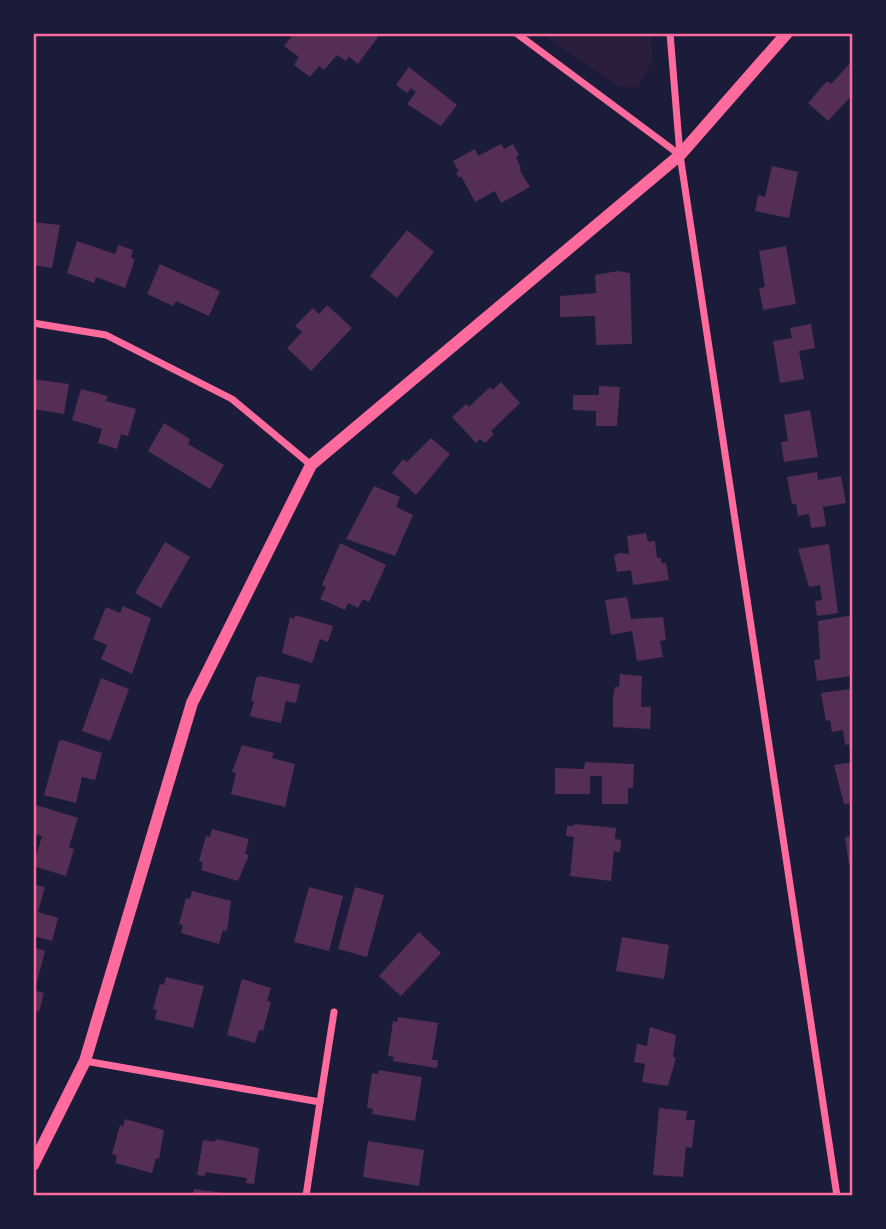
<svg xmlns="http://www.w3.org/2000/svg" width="886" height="1229" viewBox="0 0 886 1229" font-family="Mulish,sans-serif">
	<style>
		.green { fill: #2a1e3b }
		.building { fill: #542f53 }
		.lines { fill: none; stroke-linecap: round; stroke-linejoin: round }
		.minor { stroke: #ff6b9d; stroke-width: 7 }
		.tertiary { stroke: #ff6b9d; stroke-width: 12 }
		.neatline { fill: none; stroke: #ff6b9d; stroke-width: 2.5 }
	</style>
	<rect width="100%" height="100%" fill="#1b1b3a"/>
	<path class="green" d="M540,33H650L653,60L637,88L618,86Z"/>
	<g class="building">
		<path d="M294,33L314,36L373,33L378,37L358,64L349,57L346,61L337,55L324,70L319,66L310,77L294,65L299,57L284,46Z"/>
		<path d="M853,60V94L828,121L808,103L827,81L831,84Z"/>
		<path d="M409,67L457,105L441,126L407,104L416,92L411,88L407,93L396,85Z"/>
		<path d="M501,144L504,149L513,144L519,155L516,157L521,168L519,169L530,187L501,203L495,191L475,202L461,176L459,178L456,173L459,172L453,161L475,149L478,156Z"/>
		<path d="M772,166L798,172L789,218L755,211L758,195L765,197Z"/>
		<path d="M33,222L60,225L52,268L33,265Z"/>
		<path d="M407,230L434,252L397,298L370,276Z"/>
		<path d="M77,241L115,254L118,245L133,250L131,258L135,259L125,288L96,277L94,283L67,273Z"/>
		<path d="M786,246L796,304L763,310L759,288L765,287L759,251Z"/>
		<path d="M160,264L220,291L209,316L176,301L173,306L147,294Z"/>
		<path d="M618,271L630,273L632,344L596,345L595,316L560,317V296L596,293L595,275Z"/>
		<path d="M327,305L352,328L311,371L287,348L302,332L295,326L313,308L319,314Z"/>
		<path d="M811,324L815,348L799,351L804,379L780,383L773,341L792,338L790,328Z"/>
		<path d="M33,379L69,384L64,414L33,409Z"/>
		<path d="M501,382L520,403L491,431L494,434L485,443L480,439L476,443L452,417L466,404L469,407L490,387L493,390Z"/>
		<path d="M599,386L620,387L617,426H596V411L573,410V395H599Z"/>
		<path d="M81,389L108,396L106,401L136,409L128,436L121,434L117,449L98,443L102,429L72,420Z"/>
		<path d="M810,410L818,457L784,462L781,442L788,441L784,415Z"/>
		<path d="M164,423L190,439L188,444L224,465L210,489L148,451Z"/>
		<path d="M431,438L450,454L416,495L392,473L403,459L407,462Z"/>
		<path d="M817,472L818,480L841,476L846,503L823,507L826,526L811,528L809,514L798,516L796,504H792L787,477Z"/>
		<path d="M374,486L400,497L396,507L413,515L395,556L346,539Z"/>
		<path d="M646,533L648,542L655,541L657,558H661V563H666L669,580L633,585L631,570L617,572L614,556L619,553L629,554L627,536Z"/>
		<path d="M165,542L190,557L161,608L135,593Z"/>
		<path d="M340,543L386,565L369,602L363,599L358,608L348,603L345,610L320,599L326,587L322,585Z"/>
		<path d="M829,544L838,613L817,616L815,601L822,600L820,585L809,587L798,549Z"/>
		<path d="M627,597L631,619L663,617L666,640L660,641L663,657L637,661L632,631L611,635L605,600Z"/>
		<path d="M123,606L151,618L132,674L101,659L107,645L93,639L106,607L120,613Z"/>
		<path d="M295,615L333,626L328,642L320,639L312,663L282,653L290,617L294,619Z"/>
		<path d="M853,615L851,676L817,681L814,660L820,659L818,621Z"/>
		<path d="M620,674L642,676L641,707H651L650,729L613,727V697L615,687H619Z"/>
		<path d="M260,676L300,685L296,703L286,701L281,723L250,716L254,701H251L256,678Z"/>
		<path d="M101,678L129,689L110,741L82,731Z"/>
		<path d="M851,689L853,748H849V744L845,745L843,730L832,732L830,720L826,721L821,693Z"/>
		<path d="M63,740L102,753L95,780L82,777L76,803L44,795L59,741Z"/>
		<path d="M242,745L274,753L272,758L295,764L285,807L231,794L236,773L232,772Z"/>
		<path d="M585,762L634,764L633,788H628V804H602V776H590V794H555V768L584,769Z"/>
		<path d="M853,762V803L844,804L834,765Z"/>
		<path d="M36,805L78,818L69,847L74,849L66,876L33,866L42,836L33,834Z"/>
		<path d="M575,824L616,828L615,839L621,840L620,852L614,851L611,881L570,876L574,837L566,836L567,826H574Z"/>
		<path d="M212,829L249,839L245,854L249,855L238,881L201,870L203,863L199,861L206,836L210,837Z"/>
		<path d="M853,836V864L849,865L845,837Z"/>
		<path d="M33,884L45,887L38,912L58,918L52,941L33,936Z"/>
		<path d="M309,887L343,896L329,951L294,942Z"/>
		<path d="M355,887L384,895L367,957L338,949Z"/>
		<path d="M192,891L231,901L227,931L223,930L219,944L181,933L183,925L179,924L186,898L190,899Z"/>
		<path d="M419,932L441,953L401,996L379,976Z"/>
		<path d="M622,937L669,945L664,979L616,971Z"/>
		<path d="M33,947L45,951L36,986L37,991L44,993L39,1012L33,1010Z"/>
		<path d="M166,977L204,986L193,1028L155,1019L157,1010L153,1009L160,984L164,985Z"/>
		<path d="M242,979L271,988L267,1001L271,1002L263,1031L259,1030L255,1043L227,1035Z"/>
		<path d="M398,1017L438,1023L432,1060H438L437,1068L393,1061L394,1057L388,1056L393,1021L397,1022Z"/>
		<path d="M650,1027L676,1035L673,1057L676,1058L668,1086L642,1082L645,1064L634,1062L637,1044L647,1046Z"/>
		<path d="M379,1070L422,1077L415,1121L372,1114L373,1109L367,1108L372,1073L378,1074Z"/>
		<path d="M659,1108L687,1111L686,1120H695L692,1148L686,1147L683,1177L653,1175Z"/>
		<path d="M125,1119L164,1130L159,1159L156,1158L152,1173L115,1163L117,1156L112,1154L120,1125L123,1126Z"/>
		<path d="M216,1139L259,1148L254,1184L246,1183L247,1178L205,1172V1176L197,1175L203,1140L215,1142Z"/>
		<path d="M368,1141L424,1150L419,1186L363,1177Z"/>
		<path d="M194,1189L231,1194V1196H193Z"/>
	</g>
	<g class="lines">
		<g class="minor">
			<path d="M516,33L680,155"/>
			<path d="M670,33L680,155L837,1196"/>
			<path d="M33,323L106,335L232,399L311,465"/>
			<path d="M85,1061L320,1102L306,1196"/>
			<path d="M320,1102L334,1012"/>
		</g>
		<path class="tertiary" d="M33,1165L85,1061L192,703L311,465L680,155L787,33"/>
	</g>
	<rect width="886" height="1229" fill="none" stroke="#1b1b3a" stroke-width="70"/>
	<rect x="35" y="35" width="816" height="1159" class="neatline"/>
</svg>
